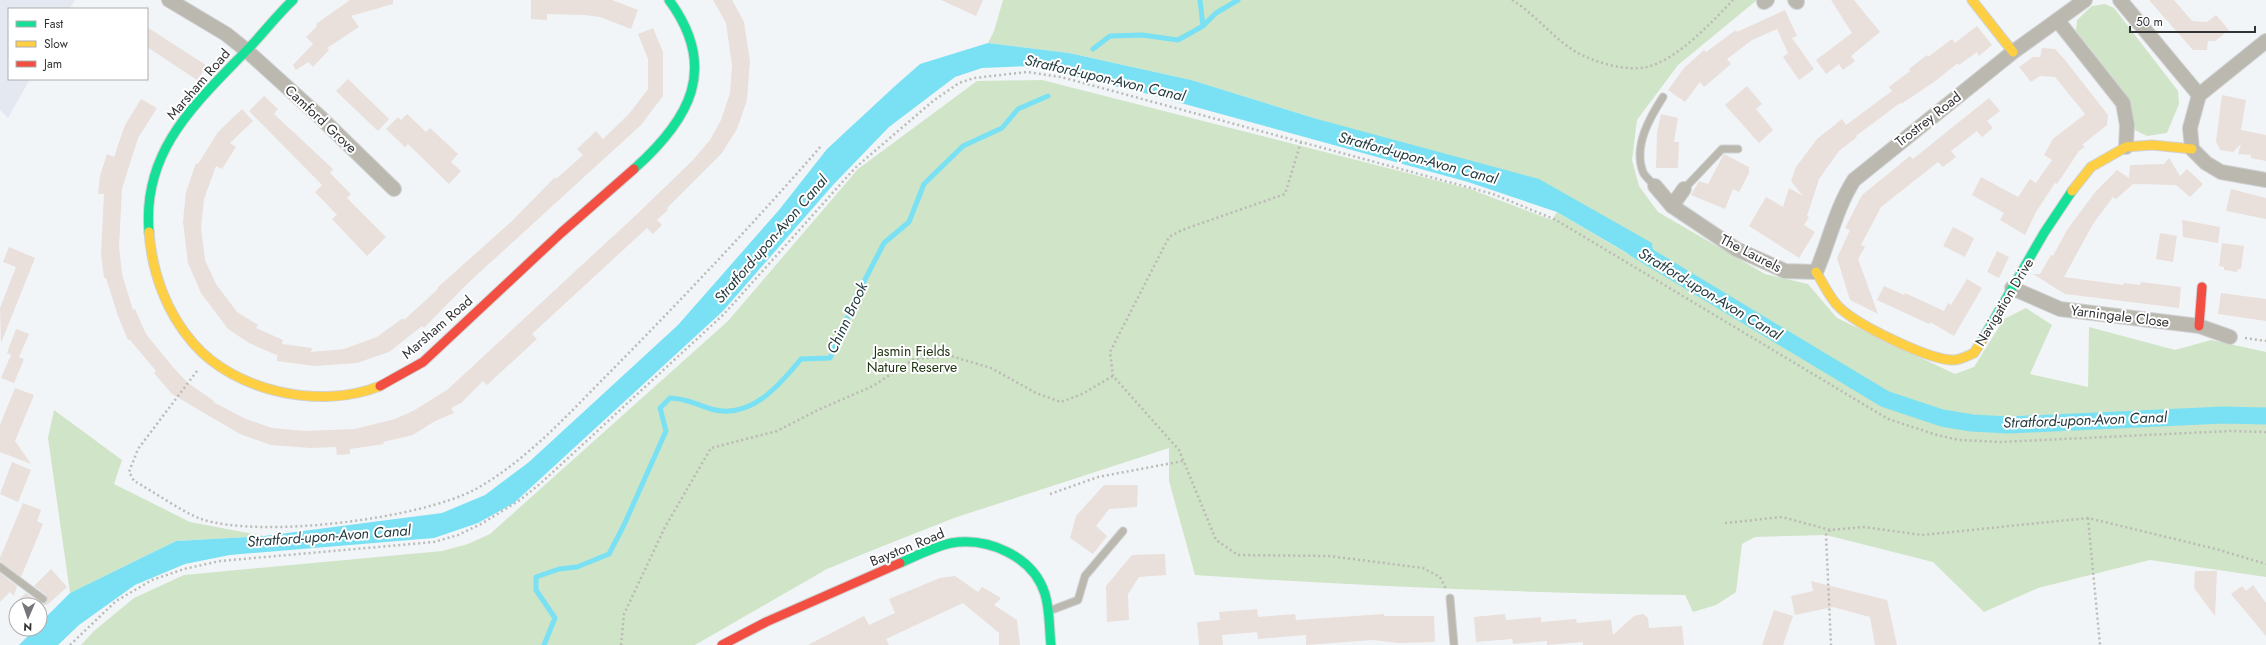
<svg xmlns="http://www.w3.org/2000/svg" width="2266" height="645" viewBox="0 0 2266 645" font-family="Jost,sans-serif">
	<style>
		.built { fill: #e4e8f1 }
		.green { fill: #d0e4c7 }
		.water { fill: #79e1f3 }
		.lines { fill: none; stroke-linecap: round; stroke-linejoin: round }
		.stream { stroke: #79e1f3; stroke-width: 5 }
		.canal { stroke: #79e1f3; stroke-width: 17 }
		.building { fill: #e9dfdb }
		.lane-casing { stroke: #d0d2d4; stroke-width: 9 }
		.street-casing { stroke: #d0d2d4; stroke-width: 16 }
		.fast-casing { stroke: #d0d2d4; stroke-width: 11 }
		.slow-casing { stroke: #d0d2d4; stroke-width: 11 }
		.jam-casing { stroke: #d0d2d4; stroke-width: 11 }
		.path { stroke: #bbbab6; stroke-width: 2.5; stroke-dasharray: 2 3; stroke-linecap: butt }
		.lane { stroke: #bbb9af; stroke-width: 7 }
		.street { stroke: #bbb9af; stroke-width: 14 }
		.fast { stroke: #16e098; stroke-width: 9 }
		.slow { stroke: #ffcf43; stroke-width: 9 }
		.jam { stroke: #f24e42; stroke-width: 9 }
		.labels { text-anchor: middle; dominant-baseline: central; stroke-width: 4; stroke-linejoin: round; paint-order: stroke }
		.street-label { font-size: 14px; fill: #313234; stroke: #fff }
		.park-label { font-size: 14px; fill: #223614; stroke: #fff }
		.water-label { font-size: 15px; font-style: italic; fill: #243c41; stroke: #fff }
	</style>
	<rect width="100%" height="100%" fill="#f2f5f8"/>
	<path class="built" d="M0,0H75L69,9H9V79H30L8,118L0,110Z"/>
	<g class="green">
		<path d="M1003,0H1757L1678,65L1637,120L1632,160L1639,186L1658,212L1765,274L1808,284L1837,318L1955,374L1974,367L2004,319L2026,308L2052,325L2030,374L2088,387L2089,327L2175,350L2211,340L2266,352V577L2150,560L2038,588L1984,612L1933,562L1826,535L1755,537L1742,544L1736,592L1716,605L1693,612L1685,595C1521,593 1358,586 1195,575L1169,481V448L954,518L873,550L827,569L695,645H81L94,631L134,598L184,575L442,551L468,544L490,534L728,321L858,169L977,81L1042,80L1470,189L1552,220L1557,212L1655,270L1652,243L1317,119L1191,80L1069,53L988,43L994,31Z"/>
		<path d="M2105,4L2114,8L2178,91L2179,104L2167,133L2147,136L2135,130L2125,93L2076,31L2077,20L2092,6Z"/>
		<path d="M54,410L122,460L114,484L190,522L264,536L176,541L70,593L48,438Z"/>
	</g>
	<path class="water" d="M988,43L1069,53L1191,80L1317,119L1539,179L1652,243L1656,270L1557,212L1468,182L1148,94L1031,66L982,68L955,77L889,127L833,185L723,311L514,503L478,523L434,538L230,555L185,564L135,585L79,625L58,645H19L35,629H40V623L70,593L176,541L264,536L442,513L485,495L529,462L678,325L779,210L827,149L895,86L920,64Z"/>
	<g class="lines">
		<g class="stream">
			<path d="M1200,0L1203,26"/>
			<path d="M1093,49L1110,36L1142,35L1178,40L1203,26L1216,13L1238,0"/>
			<path d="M544,645L555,618L536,590V577L559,569L577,567L609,554L624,525L666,431L660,408L670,398C689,399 694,404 711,409C750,420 778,387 801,359L830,358L858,293L884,243L909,222L924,184L963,146L1002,128L1018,109L1048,96"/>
		</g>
		<path class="canal" d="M1634,248L1885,399L1942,418L1972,423L2009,425L2223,415L2266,416"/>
	</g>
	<g class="building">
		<path d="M350,0H393V4L351,16L359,27L327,48L329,50L313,67L308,62L296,70L293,65L313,44L306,37L317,26L316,24Z"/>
		<path d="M531,0H612L638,10L631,29L600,17L585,15L547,14V20L531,19Z"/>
		<path d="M713,0H732L744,22L750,61L747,100L737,129L722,153L667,208L668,210L657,220L662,225L653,234L647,228L532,334L537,339L487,385L483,381L461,403L451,408L454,413L435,421L413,435L383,442L384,444L350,449V454L337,455L336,447L310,448L271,445L240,434L172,394L154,373L156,371L130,340H128L118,316L106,278H104L101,254L104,194H98L100,176L107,154L114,157L125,125L141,99L157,108L138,138L122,189L119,246L122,274L133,310L135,309L146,334L172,366L188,383L214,401L213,402L246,419L272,428L305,431L355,429L395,419L413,411L447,390L636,215L692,161L710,140L721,120L730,93L732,65L726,23Z"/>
		<path d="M941,0H983L976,16Z"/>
		<path d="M1831,0H1854L1880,32L1851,56L1855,61L1843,70L1839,64L1826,74L1816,60L1852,33Z"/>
		<path d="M2149,0H2174L2192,21L2207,22L2216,15L2229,30L2215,41H2208L2207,50H2193Z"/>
		<path d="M1785,10L1797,36L1792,38L1814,69L1799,80L1783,57L1788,53L1777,29L1752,40L1727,59L1731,64L1704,87L1700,82L1685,102L1668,90L1684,68L1704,50L1706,52L1736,30L1737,32Z"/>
		<path d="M1977,26L1992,45L1979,56L1977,52L1959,65L1958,63L1934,82L1901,104L1900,103L1856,136L1857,137L1839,151L1819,179L1807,216L1809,217L1804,225L1815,232L1799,258L1749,226L1766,197L1783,207L1789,188L1803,196L1791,181L1796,167L1817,139L1842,119L1846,125L1892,91L1889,87L1910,71L1909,69L1927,55L1928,57L1952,39L1955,43Z"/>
		<path d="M147,27L207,66L197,80L147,47Z"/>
		<path d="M653,28L663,52V96L641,125L468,283L424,328L422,326L389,352L357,363L314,366L277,361V356H279L249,343L228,329L201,293L188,263L183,222L186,192L196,163L198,164L218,132L242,109L253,121L230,143L236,147L222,169L216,166L204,199L201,228L205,260L216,284L237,312L258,325L256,328L283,340L282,344L312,348L311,352L344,349L377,337L403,318L404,320L438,289L437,288L513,220L555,177L556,179L583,155L577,149L596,131L603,139L629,114L648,89V59L638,34Z"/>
		<path d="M2042,48L2055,49L2065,60L2108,115L2107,125L2082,145L2085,147L2079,151L2057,184L2055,183L2036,212L2025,235L2000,220L2004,213L1972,195L1981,177L2018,197L2030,179L2036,183L2052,160L2044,155L2053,139L2085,114L2055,77L2040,76L2031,82L2019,67L2033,57H2040Z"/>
		<path d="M348,79L389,119L378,131L336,91Z"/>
		<path d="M1747,86L1762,104L1756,109L1773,130L1759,143L1725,105Z"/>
		<path d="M2222,95L2246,100L2241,130L2266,135V161L2251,158V155L2238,154L2241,144L2233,152L2220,150L2216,141Z"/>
		<path d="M264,96L278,109L274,114L333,169L330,173L351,194L347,198L386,237L367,256L332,219L337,215L315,192L322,185L249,111Z"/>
		<path d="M1989,98L2000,111L1987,121L1993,128L1982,137L1977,131L1951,151L1956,157L1943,167L1938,162L1881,207L1861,245L1865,247L1858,259L1878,314L1850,300L1837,258L1850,230L1845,228L1862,195L1910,156L1913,159Z"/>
		<path d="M407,114L426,132L430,128L458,154L451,162L461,171L449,184L408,144L405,147L386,129L398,117L401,120Z"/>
		<path d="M1661,114L1678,118L1674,142H1679L1678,168H1656L1657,133Z"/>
		<path d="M1724,154L1749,167V173L1739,192L1733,189L1725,209L1691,195L1699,181L1708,184Z"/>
		<path d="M2169,158L2180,176L2187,169L2203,184L2190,197L2176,185L2133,184L2116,199L2113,197L2093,224L2064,277L2123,285L2124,283L2140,285L2141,282L2181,287L2179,308L2065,294L2033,274H2040L2051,255L2053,256L2067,230L2096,191L2117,170L2129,178L2130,165L2164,164Z"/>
		<path d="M2231,189L2266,198V219L2226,211Z"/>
		<path d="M2182,220L2220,227L2218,243L2183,237Z"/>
		<path d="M1953,227L1974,238L1965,257L1943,246Z"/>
		<path d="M2160,233L2177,236L2173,262L2156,259Z"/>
		<path d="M2222,243L2244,246L2241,269H2238L2237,272L2224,270V267L2219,266Z"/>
		<path d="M9,247L35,258L1,343L0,308L16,267L3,262Z"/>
		<path d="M1997,251L2009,257L1999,278L1987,272Z"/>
		<path d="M1967,279L1982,288L1954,336L1930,322L1929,324L1877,300L1884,286L1904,295L1905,293L1944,311L1948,303L1951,305Z"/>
		<path d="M2221,293L2266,299V321L2218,314Z"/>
		<path d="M16,329L29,334L19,357L24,359L14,383L1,378L11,355L7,353Z"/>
		<path d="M15,388L34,395L15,441L31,464L0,452V425Z"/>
		<path d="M12,462L31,470L18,502L0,494Z"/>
		<path d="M1104,485H1138L1137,507L1109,509L1096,526L1107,536L1093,554L1070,538L1076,516Z"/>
		<path d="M23,503L41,510L37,521L43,524L21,577L0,562V558Z"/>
		<path d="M1165,554L1166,575L1139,577L1128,594L1129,620L1107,622L1106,586L1132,555Z"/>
		<path d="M51,569L67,587L47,605H12L26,593L40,603L47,602L46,595L34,586Z"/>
		<path d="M2195,571H2217L2215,616L2194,588Z"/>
		<path d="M0,573L17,586L14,596L10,592L0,602Z"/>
		<path d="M955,576L978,592L982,587L1001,598L994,605L1017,620L1020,645H999V633L963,603L886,639L889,645H808L864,616L869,625L895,613L889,599L940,578Z"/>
		<path d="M1811,581L1887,600L1897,645H1875L1870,617L1833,607L1795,615L1791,596L1813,591Z"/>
		<path d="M2253,585L2266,603V636L2231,594L2242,586L2246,591Z"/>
		<path d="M1257,609L1258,617L1295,614L1296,620L1384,614V616H1434L1435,642L1398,643L1373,640L1306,645V635L1258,639L1257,632L1222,635L1223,645H1199L1197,622L1220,620L1219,612Z"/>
		<path d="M1774,610L1793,616L1783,645H1762Z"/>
		<path d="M1505,614L1506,620L1541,617V622L1576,619L1577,623L1611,620L1613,635L1634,616L1643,614L1648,618L1649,628L1682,626L1684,645H1583V642L1547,645V641L1513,644L1512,639L1476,642L1474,617Z"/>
	</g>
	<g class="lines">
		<g class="lane-casing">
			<g id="lane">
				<path d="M1655,186C1652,182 1645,177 1643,172C1633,146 1650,117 1663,97"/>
				<path d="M1684,189L1722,149H1738"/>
				<path d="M0,567L43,599"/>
				<path d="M1450,598L1454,645"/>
				<path d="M1049,611L1078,600L1085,576L1123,531"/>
			</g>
		</g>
		<g class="street-casing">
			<g id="street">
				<path d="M169,0L226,34L246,50L320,117L394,189"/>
				<path d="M1795,0L1797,2"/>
				<path d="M2120,0L2199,95"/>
				<path d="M1764,2L1767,0"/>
				<path d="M2058,21L2123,103L2127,125L2126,147"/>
				<path d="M2266,41L2199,95L2190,128L2192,149L2206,163L2221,172L2266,180"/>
				<path d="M1655,186L1672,206L1736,249L1785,271L1816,272C1829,242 1836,208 1854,180L2013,52L2085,0"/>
				<path d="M1672,206L1684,189"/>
				<path d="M2012,288L2060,309L2199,326L2230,337"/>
			</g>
		</g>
		<g class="fast-casing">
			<g id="fast">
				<path d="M634,169C690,119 719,68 669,0"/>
				<path d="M149,232C142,151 195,104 246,51C262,35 276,16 293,0"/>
				<path d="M1981,342L2044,233L2072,191"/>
				<path d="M900,563C916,556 933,547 951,543C988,537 1033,556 1045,594C1050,610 1049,628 1051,645"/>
			</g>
		</g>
		<g class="slow-casing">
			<g id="slow">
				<path d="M1972,0L2013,52"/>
				<path d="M2072,191L2091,167L2126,147L2152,145L2192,149"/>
				<path d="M149,232C152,272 166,312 193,343C235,392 321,410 380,386"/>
				<path d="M1816,272C1824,284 1829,298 1840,308C1858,325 1925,358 1951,360C1959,361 1967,356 1974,353L1981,342"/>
			</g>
		</g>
		<g class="jam-casing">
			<g id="jam">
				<path d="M2199,326L2202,287"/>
				<path d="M380,386L423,362L561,233L634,169"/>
				<path d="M722,645L766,622L900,563"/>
			</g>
		</g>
		<g class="path">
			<path d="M1512,0C1535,14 1553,38 1576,52C1594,62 1626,72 1647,67C1678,59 1711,23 1733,0"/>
			<path d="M1301,142L1285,194L1182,230L1169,237L1110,352L1113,376L1179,450L1216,540L1238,555L1329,556L1423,568L1440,577L1446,589"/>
			<path d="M2245,338L2266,341"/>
			<path d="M197,371L138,449L129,472L134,481C153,491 182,512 201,519C261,539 420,519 476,489C529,459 571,411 613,369C685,296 755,222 822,145"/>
			<path d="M1050,494L1098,477L1183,461"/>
			<path d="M2088,518L2100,645"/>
			<path d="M1725,523L1782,517L1830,530L1864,527L1922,535L2088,518L2216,549L2266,564"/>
			<path d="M1830,530L1826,535L1831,645"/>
			<path d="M70,645L116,601L152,580L184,569L220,561L434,542L458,535L481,524L520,500L541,483L724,314L855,168L933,101L959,83L974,78L1027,72L1061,77L1493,194L1556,220L1888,419L1937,435L1959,440L2001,442L2230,431L2266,432"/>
			<path d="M621,645L624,614L665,527L711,448L777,431L820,409L873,386L914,359L951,356L991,368L1036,393L1061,402L1082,394L1113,376"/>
		</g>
		<use href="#lane" class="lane"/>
		<use href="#street" class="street"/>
		<use href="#fast" class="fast"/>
		<use href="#slow" class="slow"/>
		<use href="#jam" class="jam"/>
	</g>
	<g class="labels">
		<g class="street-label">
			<text transform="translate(198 84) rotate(-49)">Marsham Road</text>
			<text transform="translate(321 119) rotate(43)">Camford Grove</text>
			<text transform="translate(1928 119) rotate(-38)">Trostrey Road</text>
			<text transform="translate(1751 253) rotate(27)">The Laurels</text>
			<text transform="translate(2004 302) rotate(-59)">Navigation Drive</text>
			<text transform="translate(2120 316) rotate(7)">Yarningale Close</text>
			<text transform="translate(437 327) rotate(-41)">Marsham Road</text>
			<text transform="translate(907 547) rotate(-22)">Bayston Road</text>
		</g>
		<g class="park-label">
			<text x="912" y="351">Jasmin Fields<tspan x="912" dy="16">Nature Reserve</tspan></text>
		</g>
		<g class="water-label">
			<text transform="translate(1105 78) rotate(13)">Stratford-upon-Avon Canal</text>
			<text transform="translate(1418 158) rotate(15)">Stratford-upon-Avon Canal</text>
			<text transform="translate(771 239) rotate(-49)">Stratford-upon-Avon Canal</text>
			<text transform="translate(1710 294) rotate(31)">Stratford-upon-Avon Canal</text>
			<text transform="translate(847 318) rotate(-65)">Chinn Brook</text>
			<text transform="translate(2085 420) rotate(-2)">Stratford-upon-Avon Canal</text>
			<text transform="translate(329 536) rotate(-4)">Stratford-upon-Avon Canal</text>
		</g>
	</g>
	<rect x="8" y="8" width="140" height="72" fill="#ffffff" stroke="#adadae"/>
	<rect x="16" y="21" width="20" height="6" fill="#16e098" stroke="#adadae"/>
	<text x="44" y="28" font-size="12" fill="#313234">Fast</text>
	<rect x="16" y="41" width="20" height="6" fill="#ffcf43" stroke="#adadae"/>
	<text x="44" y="48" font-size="12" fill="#313234">Slow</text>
	<rect x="16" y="61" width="20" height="6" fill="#f24e42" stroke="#adadae"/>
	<text x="44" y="68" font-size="12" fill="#313234">Jam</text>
	<g transform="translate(28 617) rotate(182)"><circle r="19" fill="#ffffff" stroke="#adadae"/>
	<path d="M0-3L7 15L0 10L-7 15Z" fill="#757679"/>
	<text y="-6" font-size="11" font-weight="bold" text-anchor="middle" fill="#313234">N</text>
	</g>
	<path d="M2130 26v6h125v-6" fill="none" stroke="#313234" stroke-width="2"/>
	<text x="2136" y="26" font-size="12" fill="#313234" stroke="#ffffff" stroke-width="3" paint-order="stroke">50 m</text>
</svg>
